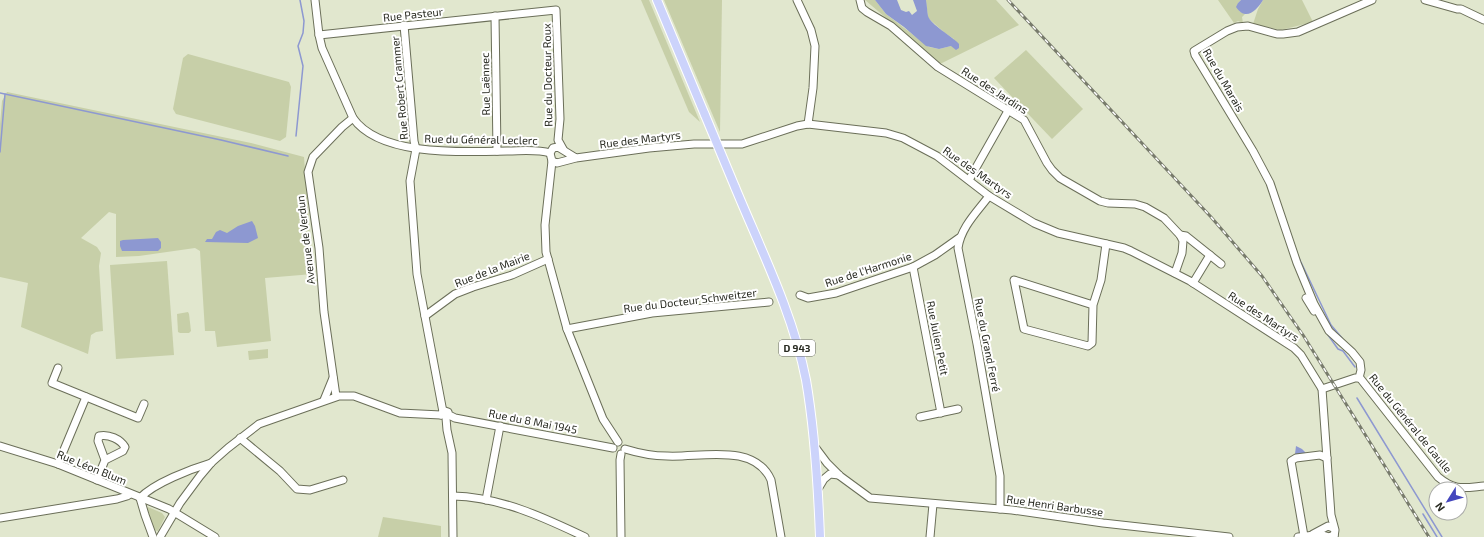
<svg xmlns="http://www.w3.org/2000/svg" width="1484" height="537" viewBox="0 0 1484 537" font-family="'Exo 2',sans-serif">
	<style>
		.green { fill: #c7cfa8 }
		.water { fill: #8d98d1 }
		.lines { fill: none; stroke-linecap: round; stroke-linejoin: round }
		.stream { stroke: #8d98d1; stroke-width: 1.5 }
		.minor-casing { stroke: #6b6f59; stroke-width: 9 }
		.major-casing { stroke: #fff; stroke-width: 10 }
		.minor { stroke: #fff; stroke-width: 7 }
		.major { stroke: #ccd3fb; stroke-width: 8 }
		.rail-casing { stroke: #787b6c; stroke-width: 3 }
		.rail { stroke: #fff; stroke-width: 1.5; stroke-dasharray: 4.5; stroke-linecap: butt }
		.major-bridge-casing { stroke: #fff; stroke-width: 10; stroke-linecap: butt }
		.major-bridge { stroke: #ccd3fb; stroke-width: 8 }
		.labels { text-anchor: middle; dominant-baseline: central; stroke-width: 4; stroke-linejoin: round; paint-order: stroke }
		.shield { fill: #fff; stroke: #696b64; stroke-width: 1 }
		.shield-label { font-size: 10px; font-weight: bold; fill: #292b22 }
		.street-label { font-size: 11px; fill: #292b22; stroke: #fff }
	</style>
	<rect width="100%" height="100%" fill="#e1e7ce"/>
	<g class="green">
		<path d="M641,0H649L700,122L689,112Z"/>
		<path d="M664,0H722L720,132Z"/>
		<path d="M865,0H875L886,14L929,47L939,49L951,46L954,39L945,33L928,18L926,0H996L1019,25L940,64Z"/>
		<path d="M1218,0H1241L1238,3L1239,11L1245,14L1242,17L1243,23L1238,21L1234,23Z"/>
		<path d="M1263,0H1302L1313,22L1281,30L1253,24L1258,9Z"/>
		<path d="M1026,50L1083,109L1052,139L994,78Z"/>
		<path d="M188,54L289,82L291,87L286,137L280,141L176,114L173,109L183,58Z"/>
		<path d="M7,92L251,143L304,157L313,274L265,278L271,341L217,347L215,331H205L200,251L195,248L139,256L116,257V214L109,212L81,238L97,247L101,253L99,266L103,331L96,332L91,335L88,354L21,327L28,283L0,277V124L2,101Z"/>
		<path d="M167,261L174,355L116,359L110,265Z"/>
		<path d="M188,312L189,314L191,331L189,333H180L178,332L177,314Z"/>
		<path d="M268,349V358L249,360L248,351Z"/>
		<path d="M148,507L162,513L165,517L158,531L153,530L145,511Z"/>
		<path d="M383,517L441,526V537H378Z"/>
	</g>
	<g class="water">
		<path d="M875,0H897L901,10L906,12L909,11L912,15L917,11L913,0H926C927,5 927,11 928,16C930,24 953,37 959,44V48L956,50L951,46L939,49L926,46L904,27L886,14Z"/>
		<path d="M1241,0H1263C1257,10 1246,22 1236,7L1238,3Z"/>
		<path d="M252,221L255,226L258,238L248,243L205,242L207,239H212L216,232L220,230L227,233L238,226Z"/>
		<path d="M158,238L161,242V248L158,251H122L120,246V241L123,240Z"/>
		<path d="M1296,446L1302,449L1306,453L1297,455L1295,454Z"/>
	</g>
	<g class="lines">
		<g class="stream">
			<path d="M0,93L221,140L288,156"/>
			<path d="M296,136L303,66L298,46L303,33L304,21L300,0"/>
			<path d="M0,152L5,94"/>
			<path d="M1298,256L1331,325L1342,338"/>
			<path d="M1328,335L1338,349L1343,351L1355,367"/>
			<path d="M1357,398L1442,537"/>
			<path d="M1423,514L1437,537"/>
		</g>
		<g class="minor-casing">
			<g id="minor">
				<path d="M315,0L319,35L322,48L353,118C380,157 464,152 507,151C521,151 537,149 550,153"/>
				<path d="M797,0L811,30L815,46L813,88L808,124"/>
				<path d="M860,0L862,8L867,12L891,26L938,67L1024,120L1047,163L1052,170L1060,178L1100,201L1108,203L1135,204L1145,207L1164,218L1180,235L1183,241L1182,253L1175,273"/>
				<path d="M1425,0L1457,9H1461L1484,20"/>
				<path d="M495,16L497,151"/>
				<path d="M404,25L414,141L416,149L410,181L417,274L443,412"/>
				<path d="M319,35L556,10L560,119L558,140L563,149"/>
				<path d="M576,158L558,147L553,148L550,153L552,161L557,163L576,158L649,148L694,144H742L797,126L808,124L886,133L903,138L937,156L989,196L1034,223L1058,233L1124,248L1131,251L1190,281L1294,348L1301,355L1322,389L1331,515L1335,530L1334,537"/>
				<path d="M552,161L545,225L546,252L567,329L603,419L618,442"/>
				<path d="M969,180L1008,111"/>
				<path d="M989,196C977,212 961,227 958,248L977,344L1000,476V509"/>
				<path d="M1180,235L1186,236L1221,264"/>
				<path d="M913,267L941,413"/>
				<path d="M1193,283L1210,255"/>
				<path d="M800,295L808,298L836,293L913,267L935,255L959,238"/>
				<path d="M1306,298L1314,311"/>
				<path d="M1093,305L1014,280L1024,329L1088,346L1092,343L1093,305L1101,280L1106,244"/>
				<path d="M425,316L455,294L473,287L512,275L548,259"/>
				<path d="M567,329L652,313L769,302"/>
				<path d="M58,368L52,383L138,418L144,404"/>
				<path d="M1359,378L1361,370L1360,362L1352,352L1329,331L1314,304L1297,263L1270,183L1253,151L1195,55L1194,51L1227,31L1237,27L1248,26L1277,34H1283L1298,32L1372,0"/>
				<path d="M1322,389L1355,378H1360L1438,477C1455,491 1463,488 1484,486"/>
				<path d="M336,396L324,312L319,248L308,172L313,157L342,127L353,118"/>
				<path d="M324,400L333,378"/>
				<path d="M441,415L443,412L445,411L448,412L449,415L455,418L613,448"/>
				<path d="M920,417L958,409"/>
				<path d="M446,418L447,430L452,453L453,537"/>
				<path d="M240,438L280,471L297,489L310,490L343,480"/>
				<path d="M0,446L58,464L169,509L215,537"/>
				<path d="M815,447L827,463L840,476L870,498L1012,510L1103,523L1229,537"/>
				<path d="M625,449C638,453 653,456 667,456C700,458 754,442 771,480L781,537"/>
				<path d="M58,464L86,397"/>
				<path d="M97,480L105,460L123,451L125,447C120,439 109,434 99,436L98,441L105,460"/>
				<path d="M818,489L824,479L830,474L839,475"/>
				<path d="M453,496C500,497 543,517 585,537"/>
				<path d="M140,498C154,483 191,469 211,463"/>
				<path d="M140,498L145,515L153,537"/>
				<path d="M486,500L500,426"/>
				<path d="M0,518L117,499L127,496L130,494"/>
				<path d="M1313,534L1328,526L1333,528"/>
				<path d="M1304,536L1291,461L1296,458L1320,455L1327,458"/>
				<path d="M160,537L180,503L200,476L211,463L228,448L259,424L339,396H354L400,413L441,415"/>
				<path d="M621,537L620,460L621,454"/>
				<path d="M930,537L933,504"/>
				<path d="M1298,537C1308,536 1320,533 1329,537L1334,535"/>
			</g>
		</g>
		<g class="major-casing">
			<g id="major">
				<path d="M657,0L705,115"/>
				<path d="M735,187C761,250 793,313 806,380C815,432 818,485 820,537"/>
			</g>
		</g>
		<use href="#minor" class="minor"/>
		<use href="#major" class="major"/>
		<g class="rail-casing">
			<path id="rail" d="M1008,0L1211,217L1262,276L1303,335L1429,537"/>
		</g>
		<use href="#rail" class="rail"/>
		<g class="major-bridge-casing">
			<path id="major-bridge" d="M705,115L735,187"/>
		</g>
		<use href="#major-bridge" class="major-bridge"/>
	</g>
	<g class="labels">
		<rect class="shield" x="779" y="340" width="36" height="16" rx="3"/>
		<g class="shield-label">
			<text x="797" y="348">D 943</text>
		</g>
		<g class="street-label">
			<text transform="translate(413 14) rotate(-6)">Rue Pasteur</text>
			<text transform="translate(547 75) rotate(-91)">Rue du Docteur Roux</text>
			<text transform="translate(1224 80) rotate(60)">Rue du Marais</text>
			<text transform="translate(485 84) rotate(-91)">Rue Laënnec</text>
			<text transform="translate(399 88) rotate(-95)">Rue Robert Crammer</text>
			<text transform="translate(995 90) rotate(33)">Rue des Jardins</text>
			<text transform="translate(481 139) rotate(1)">Rue du Général Leclerc</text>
			<text transform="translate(640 139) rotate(-7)">Rue des Martyrs</text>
			<text transform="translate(978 172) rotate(35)">Rue des Martyrs</text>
			<text transform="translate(305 240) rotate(-97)">Avenue de Verdun</text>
			<text transform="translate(492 269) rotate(-21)">Rue de la Mairie</text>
			<text transform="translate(868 269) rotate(-18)">Rue de l'Harmonie</text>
			<text transform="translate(690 300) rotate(-7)">Rue du Docteur Schweitzer</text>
			<text transform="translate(1264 316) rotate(33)">Rue des Martyrs</text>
			<text transform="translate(938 338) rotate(79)">Rue Julien Petit</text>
			<text transform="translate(988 345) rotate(79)">Rue du Grand Ferré</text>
			<text transform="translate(533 421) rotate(11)">Rue du 8 Mai 1945</text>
			<text transform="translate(1411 423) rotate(51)">Rue du Général de Gaulle</text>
			<text transform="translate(92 467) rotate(22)">Rue Léon Blum</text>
			<text transform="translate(1055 505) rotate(8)">Rue Henri Barbusse</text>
		</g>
	</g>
	<g transform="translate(1448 501) rotate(233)"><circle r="19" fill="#ffffff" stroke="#a9aaa7"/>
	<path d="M0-3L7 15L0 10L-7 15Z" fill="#4547bd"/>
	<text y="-6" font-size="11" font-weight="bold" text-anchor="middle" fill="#292b22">N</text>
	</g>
</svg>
